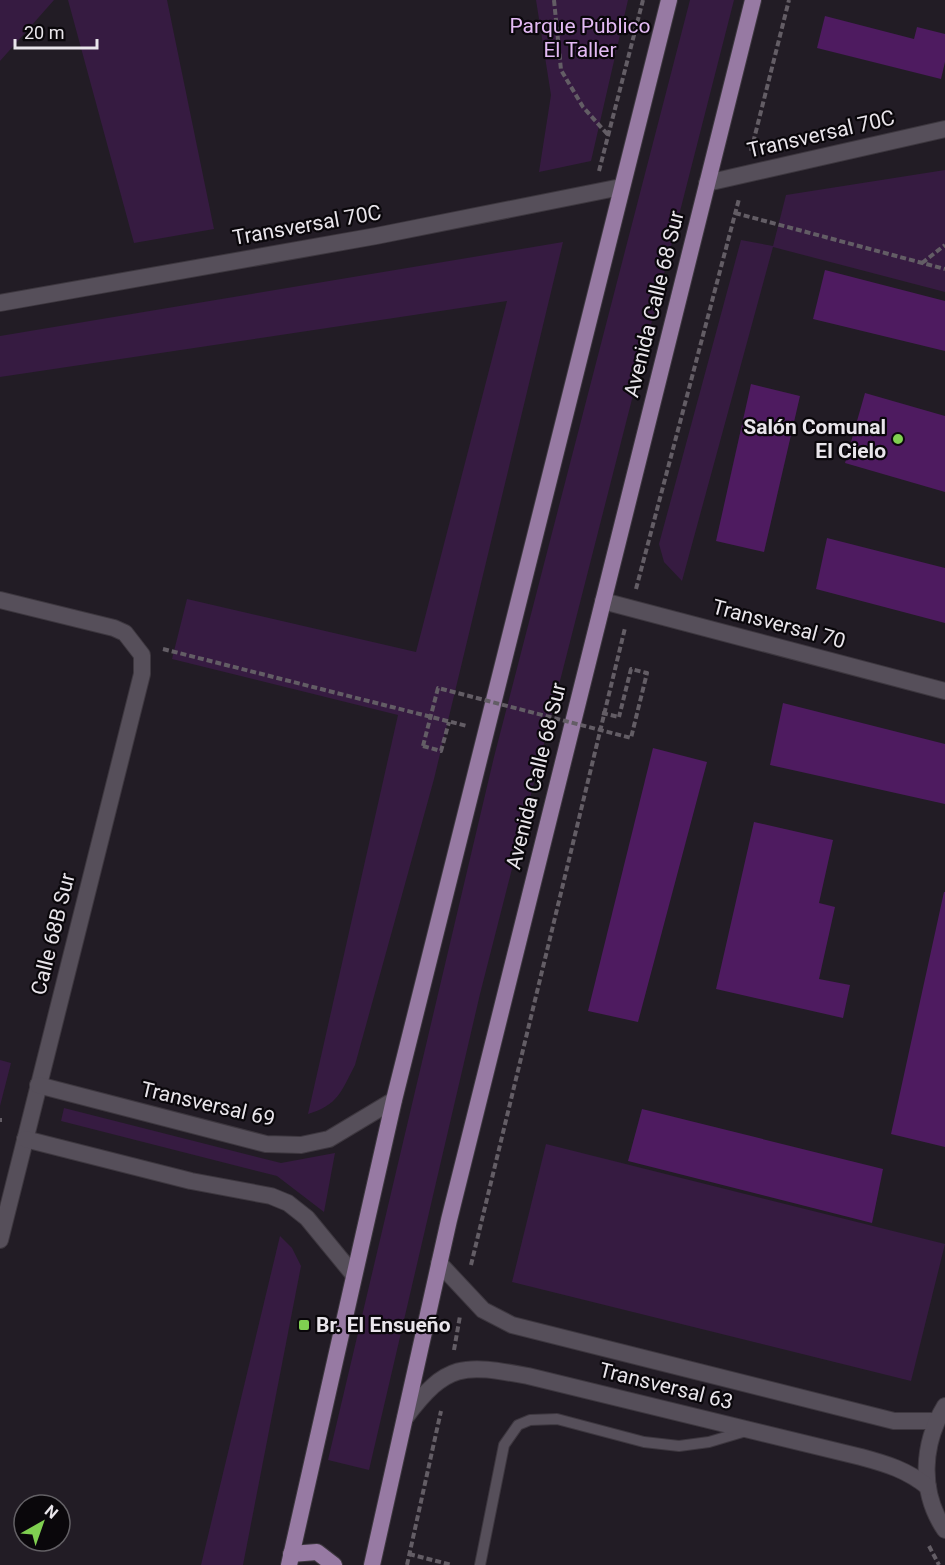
<svg xmlns="http://www.w3.org/2000/svg" width="945" height="1565" viewBox="0 0 945 1565" font-family="Roboto,sans-serif">
	<style>
		.green { fill: #361b41 }
		.building { fill: #4e1b60 }
		.lines { fill: none; stroke-linecap: round; stroke-linejoin: round }
		.service-casing { stroke: #3d373f; stroke-width: 12 }
		.minor-casing { stroke: #3d373f; stroke-width: 18 }
		.primary-casing { stroke: #3d373f; stroke-width: 18 }
		.path { stroke: #635d65; stroke-width: 4; stroke-dasharray: 6 3; stroke-linecap: butt }
		.service { stroke: #564f5a; stroke-width: 10 }
		.minor { stroke: #564f5a; stroke-width: 16 }
		.primary { stroke: #977aa3; stroke-width: 16 }
		.path-bridge { stroke: #635d65; stroke-width: 4; stroke-dasharray: 6 3; stroke-linecap: butt }
		.poi-dot { fill: #80d051; stroke: #0a070b; stroke-width: 2 }
		.labels { text-anchor: middle; dominant-baseline: central; stroke-width: 4.5; stroke-linejoin: round; paint-order: stroke }
		.park-label { font-size: 21px; fill: #e3baf4; stroke: #0a070b }
		.street-label { font-size: 21px; fill: #e9e5eb; stroke: #0a070b }
		.poi-label { font-size: 21px; font-weight: bold; fill: #e9e5eb; stroke: #0a070b; text-anchor: end }
	</style>
	<rect width="100%" height="100%" fill="#221c25"/>
	<g class="green">
		<path d="M0,0H54L0,61Z"/>
		<path d="M68,0H167L214,229L134,243Z"/>
		<path d="M536,0H628L591,161L539,172L551,95Z"/>
		<path d="M690,0H734L480,994L369,1470L328,1460L494,757Z"/>
		<path d="M945,170V292L773,247L682,581L664,562L659,544L741,240L773,246L786,195Z"/>
		<path d="M563,242L434,779L355,1065C341,1092 338,1105 308,1114L398,715L172,659L187,599L416,652L507,301L0,377V336Z"/>
		<path d="M0,1060L11,1063L0,1106Z"/>
		<path d="M64,1108L281,1163L335,1153L324,1212L277,1176L61,1121Z"/>
		<path d="M546,1144L945,1244L911,1381L512,1282Z"/>
		<path d="M280,1236L292,1248L301,1266L243,1565H201Z"/>
	</g>
	<g class="building">
		<path d="M825,16L914,39L917,27L945,34V62L941,79L817,48Z"/>
		<path d="M825,270L945,301V351L813,319Z"/>
		<path d="M751,384L800,396L764,552L716,541Z"/>
		<path d="M865,393L945,416V492L845,463Z"/>
		<path d="M827,538L945,568V623L816,589Z"/>
		<path d="M783,703L945,744V804L770,765Z"/>
		<path d="M653,748L707,762L638,1022L588,1011Z"/>
		<path d="M754,822L833,840L819,903L835,907L819,979L850,985L843,1018L716,989Z"/>
		<path d="M944,892H945V1147L891,1134Z"/>
		<path d="M642,1109L883,1169L872,1223L628,1161Z"/>
	</g>
	<g class="lines">
		<g class="service-casing">
			<path id="service" d="M480,1565L504,1445L518,1425L530,1420L557,1419L644,1442L679,1446L709,1442L746,1431"/>
		</g>
		<g class="minor-casing">
			<g id="minor">
				<path d="M707,183L945,129"/>
				<path d="M0,303L376,236L621,187"/>
				<path d="M0,600L114,628L125,633L142,655V674L0,1240"/>
				<path d="M603,601L945,691"/>
				<path d="M38,1085L266,1144L301,1145L329,1139L394,1100"/>
				<path d="M25,1139L191,1181L271,1196L288,1203L307,1218L353,1274"/>
				<path d="M439,1263L483,1310L512,1325L894,1421H936"/>
				<path d="M945,1406C922,1444 919,1492 945,1530"/>
				<path d="M405,1418C447,1362 463,1364 528,1376L861,1457C887,1464 907,1470 928,1487"/>
			</g>
		</g>
		<g class="primary-casing">
			<g id="primary">
				<path d="M291,1554L317,1552L334,1565"/>
				<path d="M289,1565L394,1100L669,0"/>
				<path d="M372,1565L449,1220L753,0"/>
			</g>
		</g>
		<g class="path">
			<path d="M554,0L561,70L583,107L609,136"/>
			<path d="M751,151L789,0"/>
			<path d="M599,171L643,0"/>
			<path d="M735,213L945,269"/>
			<path d="M922,263L945,245"/>
			<path d="M636,589L739,199"/>
			<path d="M163,649L467,726"/>
			<path d="M602,713L619,717"/>
			<path d="M423,746L441,751L449,722"/>
			<path d="M0,1120H2"/>
			<path d="M471,1265L625,628"/>
			<path d="M454,1350L460,1316"/>
			<path d="M929,1546L939,1565"/>
			<path d="M409,1554L452,1565"/>
			<path d="M407,1565L441,1411"/>
		</g>
		<use href="#service" class="service"/>
		<use href="#minor" class="minor"/>
		<use href="#primary" class="primary"/>
		<path class="path-bridge" d="M423,746L438,688L631,738L647,673L631,669L619,717"/>
	</g>
	<g class="poi-dot">
		<circle cx="898" cy="439" r="6"/>
		<rect x="298" y="1319" width="12" height="12" rx="3"/>
	</g>
	<g class="labels">
		<g class="park-label">
			<text x="580" y="26">Parque Público<tspan x="580" dy="24">El Taller</tspan></text>
		</g>
		<g class="street-label">
			<text transform="translate(821 134) rotate(-13)">Transversal 70C</text>
			<text transform="translate(307 225) rotate(-10)">Transversal 70C</text>
			<text transform="translate(654 304) rotate(-76)">Avenida Calle 68 Sur</text>
			<text transform="translate(779 624) rotate(15)">Transversal 70</text>
			<text transform="translate(536 776) rotate(-76)">Avenida Calle 68 Sur</text>
			<text transform="translate(53 934) rotate(-76)">Calle 68B Sur</text>
			<text transform="translate(208 1104) rotate(13)">Transversal 69</text>
			<text transform="translate(666 1386) rotate(14)">Transversal 63</text>
		</g>
		<g class="poi-label">
			<text x="886" y="427">Salón Comunal<tspan x="886" dy="24">El Cielo</tspan></text>
			<text x="316" y="1325" text-anchor="start">Br. El Ensueño</text>
		</g>
	</g>
	<g transform="translate(42 1523) rotate(40)"><circle r="28" fill="#0a070b" stroke="#636065" stroke-width="1.5"/>
	<path d="M0-4.5L10 22L0 15L-10 22Z" fill="#80d051"/>
	<text y="-9" font-size="16" font-weight="bold" text-anchor="middle" fill="#e9e5eb">N</text>
	</g>
	<path d="M15 39v9h82v-9" fill="none" stroke="#e9e5eb" stroke-width="3"/>
	<text x="24" y="39" font-size="18" fill="#e9e5eb" stroke="#0a070b" stroke-width="4.5" paint-order="stroke">20 m</text>
</svg>
